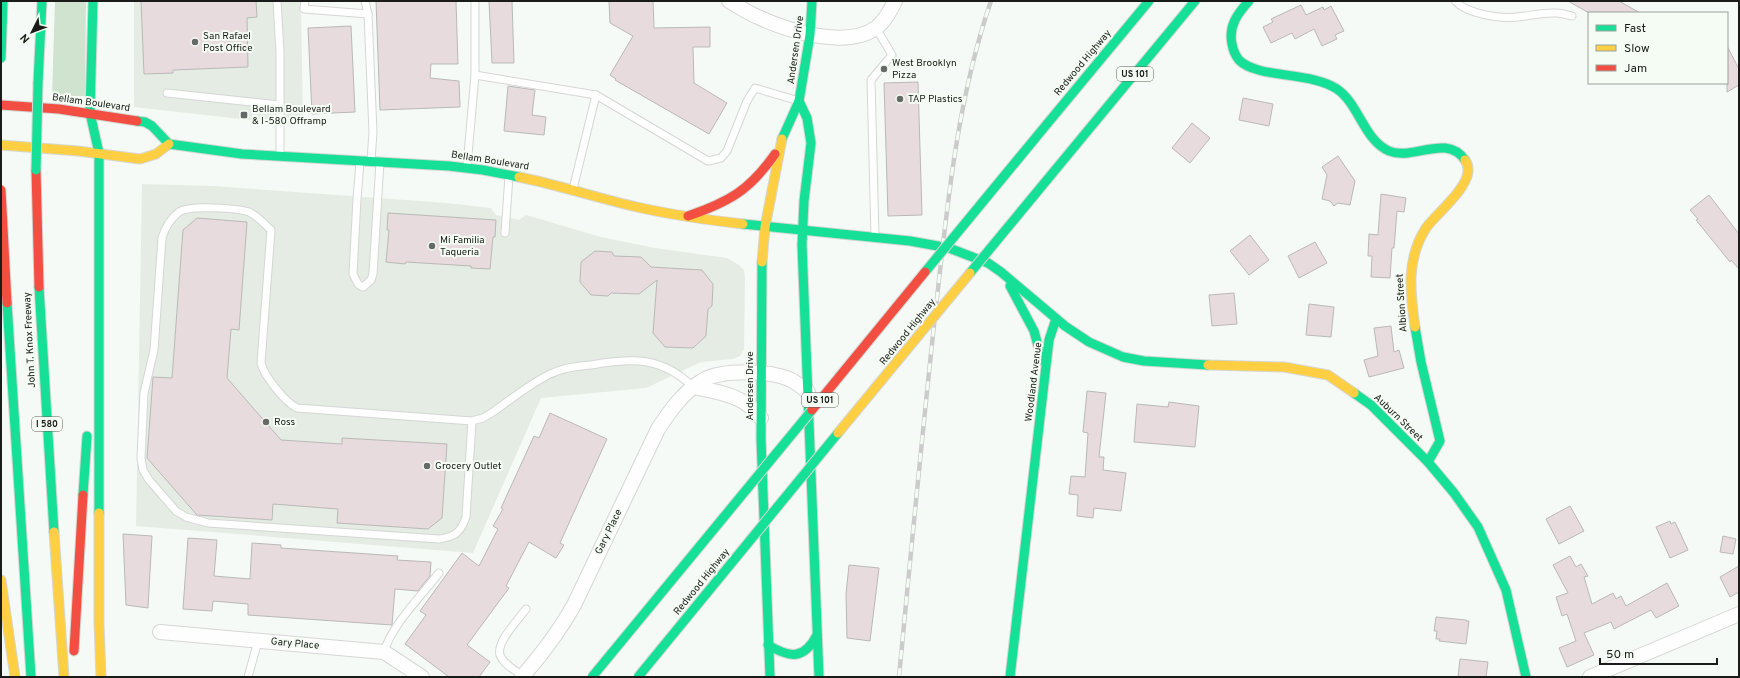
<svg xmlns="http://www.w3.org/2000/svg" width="1740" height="678" viewBox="0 0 1740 678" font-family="Overpass,sans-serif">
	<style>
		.built { fill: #e4ece4 }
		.green { fill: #cfe3cf }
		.building { fill: #e8dbdd; stroke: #b9b9b7 }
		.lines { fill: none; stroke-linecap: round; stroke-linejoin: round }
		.lane-casing { stroke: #d4d7d4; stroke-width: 9 }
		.street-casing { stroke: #d4d7d4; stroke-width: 16 }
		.fast-casing { stroke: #d4d7d4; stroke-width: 11 }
		.slow-casing { stroke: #d4d7d4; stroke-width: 11 }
		.jam-casing { stroke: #d4d7d4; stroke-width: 11 }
		.lane { stroke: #fefefe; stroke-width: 7 }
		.street { stroke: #fefefe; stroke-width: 14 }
		.fast { stroke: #16e098; stroke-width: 9 }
		.slow { stroke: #ffcf43; stroke-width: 9 }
		.jam { stroke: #f24e42; stroke-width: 9 }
		.rail-casing { stroke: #cbcbcb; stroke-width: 4.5 }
		.rail { stroke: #f4fcf4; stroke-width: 3; stroke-dasharray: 9; stroke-linecap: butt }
		.fast-bridge-casing { stroke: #d4d7d4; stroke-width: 11; stroke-linecap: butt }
		.slow-bridge-casing { stroke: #d4d7d4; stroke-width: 11; stroke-linecap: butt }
		.jam-bridge-casing { stroke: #d4d7d4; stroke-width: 11; stroke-linecap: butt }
		.fast-bridge { stroke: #16e098; stroke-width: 9 }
		.slow-bridge { stroke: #ffcf43; stroke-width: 9 }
		.jam-bridge { stroke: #f24e42; stroke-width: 9 }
		.poi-dot { fill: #666a66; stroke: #f4fcf4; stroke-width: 1.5 }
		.labels { text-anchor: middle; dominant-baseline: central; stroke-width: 4; stroke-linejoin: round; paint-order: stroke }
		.shield { fill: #f4fcf4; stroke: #5b5f5b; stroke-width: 1 }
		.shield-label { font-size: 9px; font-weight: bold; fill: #191c19 }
		.poi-label { font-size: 10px; fill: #191c19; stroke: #f4fcf4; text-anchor: start }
		.street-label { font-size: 10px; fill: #191c19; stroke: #f4fcf4 }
	</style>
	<rect width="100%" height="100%" fill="#f6faf6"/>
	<g class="built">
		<path d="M134,1H301L303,126L134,107Z"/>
		<path d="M142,184L213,186L447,203L491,208L496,215L519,220L526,215L601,237L655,248L727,258L739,265L744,270L745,278L744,349L740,356L733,359L701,362L646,388L541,398L473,553L136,526Z"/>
	</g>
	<path class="green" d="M55,1H86L85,96H52Z"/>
	<g class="building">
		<path d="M141,1H256L257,17L247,18L248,67L173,70V73L144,74Z"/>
		<path d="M376,1H456L458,64H431L430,78L459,81L460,107L380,110Z"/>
		<path d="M489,1H512L514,63H492Z"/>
		<path d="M609,1H653L654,28L710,27V47H693L694,83L727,103L709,134L615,80L616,79L610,75L633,36L610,23Z"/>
		<path d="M1568,1H1619L1640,13H1589Z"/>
		<path d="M1301,5L1306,15L1323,7L1324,10L1331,6L1344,31L1335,35L1337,39L1322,46L1314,29L1295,39L1292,33L1271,43L1263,27L1273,22L1271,19Z"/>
		<path d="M351,26L355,112L312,114L308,28Z"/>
		<path d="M1727,46L1739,69V85L1727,92Z"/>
		<path d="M918,82L922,215L888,216L884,83Z"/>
		<path d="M508,86L535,90L532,115L546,117L544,135L504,131Z"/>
		<path d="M1243,98L1273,104L1269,126L1239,120Z"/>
		<path d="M1192,123L1210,138L1190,163L1172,148Z"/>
		<path d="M1338,156L1355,181L1350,205L1338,203L1334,206L1330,201L1322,199L1327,175L1322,167Z"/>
		<path d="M1381,194L1406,198L1404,212L1397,211L1394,248H1392L1390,278L1371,277L1372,256H1368L1369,234L1378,235Z"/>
		<path d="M1709,195L1739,234V269L1731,260L1730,262L1696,220L1698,219L1690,210Z"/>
		<path d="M388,213L496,220L495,237H493L490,269L471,268V266L406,262L405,264L386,262L389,230H387Z"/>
		<path d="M197,218L247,222L239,330L231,329L227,378L281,440L342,444V438L447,444L442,518L428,529L337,523L338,509L273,504L272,520L197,515L147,458L153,377L172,378L183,230Z"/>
		<path d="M1250,235L1269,260L1249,275L1230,251Z"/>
		<path d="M1315,242L1327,263L1299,278L1288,256Z"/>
		<path d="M595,251L612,252L614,256L641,257L651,267L702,270L713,284L712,306L708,309L706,336L693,348L665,347L653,333L657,280L639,294L611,293L608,296L591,295L580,282L581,262Z"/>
		<path d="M1234,293L1237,324L1212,326L1209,295Z"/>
		<path d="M1309,304L1334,307L1331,337L1306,335Z"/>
		<path d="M1391,326L1394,352L1399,350L1404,368L1369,377L1364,360L1378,356L1374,328Z"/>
		<path d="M1087,391L1106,393L1099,457H1104L1103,470L1126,473L1121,511L1094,508L1093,518L1077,516L1078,495L1069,494L1071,476L1085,477L1088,433L1083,432Z"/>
		<path d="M1169,402L1199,406L1195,447L1134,442L1137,404L1168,407Z"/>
		<path d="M550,413L607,439L560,543L564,545L556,558L529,542L506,586L509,588L467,645L490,662L479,677H449L405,644L426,615L420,611L462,553L479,566L498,529L493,526L503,509L501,508L534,436L539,438Z"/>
		<path d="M1570,506L1584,531L1559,544L1546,519Z"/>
		<path d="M1670,521L1671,524L1675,522L1688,550L1670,558L1656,527Z"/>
		<path d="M123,534L152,536L148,608L126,605Z"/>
		<path d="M1723,536L1736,539L1733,554L1720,552Z"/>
		<path d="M188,538L217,540L214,576L250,579L252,543L281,545V548L398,556L397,560L431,562L430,576L418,591L395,589L392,625L248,615V604L213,601L212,611L183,609Z"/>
		<path d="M1570,556L1576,567L1581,564L1588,576L1584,577L1592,604L1613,593L1616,599L1621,596L1626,606L1667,583L1679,606L1656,618L1651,610L1614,629L1611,622L1584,633L1594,655L1567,667L1559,648L1576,641L1567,614L1562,616L1556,597L1568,593L1553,565Z"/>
		<path d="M849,565L879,568L870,641L847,638L846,594Z"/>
		<path d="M1739,566V592L1730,597L1720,577Z"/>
		<path d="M1436,617L1466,620V621H1469L1466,644L1439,641L1440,639H1436L1437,631H1434Z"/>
		<path d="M1460,659L1488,662L1486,677H1458Z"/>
	</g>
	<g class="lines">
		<g class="lane-casing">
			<g id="lane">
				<path d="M277,1L280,52V155"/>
				<path d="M305,1L304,9L368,14"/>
				<path d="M365,1L368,14L373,132L371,161"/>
				<path d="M1455,1C1467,14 1500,19 1517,17C1530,16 1543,12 1557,13C1562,13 1567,15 1572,16"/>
				<path d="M475,75L596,95L573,189"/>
				<path d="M167,93L280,105"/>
				<path d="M596,95L708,161L721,158L727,151L747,101L755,88L799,101"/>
				<path d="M360,162L357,199L353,274L358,284L363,287L371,280L373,274L380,162"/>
				<path d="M467,166L475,75V1"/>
				<path d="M505,233L509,176"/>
				<path d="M875,237L871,80L892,55L876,28"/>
				<path d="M472,421L466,517C461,532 455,537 439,539L208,523L186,517L176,511L149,480L143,470L141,458L144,393L154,350L162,238C165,228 170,219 179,212C189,205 237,208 249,212C258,216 264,224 271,230L261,363C264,376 285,402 297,408L472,421L483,418L493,412C510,400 536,379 555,372C566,367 579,366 591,365C633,358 661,356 693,387"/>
				<path d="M384,652C391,626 422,595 439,573"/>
				<path d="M523,676C516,671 503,664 500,655C496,642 519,619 526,609"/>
				<path d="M248,677L258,641"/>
			</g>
		</g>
		<g class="street-casing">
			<g id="street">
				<path d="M729,1C738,6 748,13 758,17C788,31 846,49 876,28C885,21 890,11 895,1"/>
				<path d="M693,387C718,392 745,395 761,418"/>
				<path d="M160,632L384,652L422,677"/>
				<path d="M522,677C542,654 559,632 574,605L658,429C670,411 683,392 702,381C721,369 773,370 793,381C798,384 803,388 808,392"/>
				<path d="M1590,677L1739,614"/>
			</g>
		</g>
		<g class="fast-casing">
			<g id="fast">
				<path d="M93,1L90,113L99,153V513"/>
				<path d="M1249,1C1238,13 1228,26 1232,44C1233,50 1235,55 1239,60C1258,79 1310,71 1337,89C1359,104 1364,140 1389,151C1413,161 1446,133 1465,160"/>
				<path d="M1,58L3,1"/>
				<path d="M38,83L42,1"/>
				<path d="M799,101L807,118L811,143L804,201L802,245L819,677"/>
				<path d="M137,121L145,122L152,126L169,144L242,154L449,166L483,170L519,177"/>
				<path d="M1047,124L1149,1"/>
				<path d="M782,139L799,101L810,35L812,1"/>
				<path d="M1075,146L1195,1"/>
				<path d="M743,224L910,241L949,248L988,263L1001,272L1065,326L1089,342L1123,357L1144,361L1208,365"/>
				<path d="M762,262L761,439L770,677"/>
				<path d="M1010,286L1034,331L1042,360"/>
				<path d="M39,287L54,532"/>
				<path d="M7,303L31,677"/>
				<path d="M1415,327L1421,362L1440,441L1428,462"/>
				<path d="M1354,393L1371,405L1428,462L1454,493L1478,527L1506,590L1526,677"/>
				<path d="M83,495L87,436"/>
				<path d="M768,645C790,658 804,660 817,635"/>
				<path d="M1010,677L1049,340L1056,319"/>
			</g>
		</g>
		<g class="slow-casing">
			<g id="slow">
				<path d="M1,145L78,151L140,159L156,154L169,144"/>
				<path d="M519,177C559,185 597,198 637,207C672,215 708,220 743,224"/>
				<path d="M762,262L765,227L782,139"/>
				<path d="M1415,327C1410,292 1406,259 1426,228C1436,213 1480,181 1465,160"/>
				<path d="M1208,365L1284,367L1328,375L1354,393"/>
				<path d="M99,513V623L101,677"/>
				<path d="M54,532L64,677"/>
				<path d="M1,580L15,677"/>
			</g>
		</g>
		<g class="jam-casing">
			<g id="jam">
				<path d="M1,105L59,109L137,121"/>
				<path d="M36,170L39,287"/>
				<path d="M1,190L7,303"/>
				<path d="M688,216C729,202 750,190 775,154"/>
				<path d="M74,651L83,495"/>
			</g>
		</g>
		<use href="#lane" class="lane"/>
		<use href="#street" class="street"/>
		<use href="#fast" class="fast"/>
		<use href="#slow" class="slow"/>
		<use href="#jam" class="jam"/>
		<g class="rail-casing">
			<path id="rail" d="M899,677C911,551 923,424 937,298C948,198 958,97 991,1"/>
		</g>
		<use href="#rail" class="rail"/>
		<g class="fast-bridge-casing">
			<g id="fast-bridge">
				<path d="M36,170L38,83"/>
				<path d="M925,272L1047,124"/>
				<path d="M970,273L1075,146"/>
				<path d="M592,677L812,410"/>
				<path d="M638,677L838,433"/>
			</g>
		</g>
		<g class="slow-bridge-casing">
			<path id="slow-bridge" d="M838,433L970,273"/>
		</g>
		<g class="jam-bridge-casing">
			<path id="jam-bridge" d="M812,410L925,272"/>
		</g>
		<use href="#fast-bridge" class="fast-bridge"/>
		<use href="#slow-bridge" class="slow-bridge"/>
		<use href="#jam-bridge" class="jam-bridge"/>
	</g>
	<g class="poi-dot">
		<circle cx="195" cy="42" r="4"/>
		<circle cx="884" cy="69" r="4"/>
		<circle cx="900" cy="99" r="4"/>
		<rect x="240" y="111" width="8" height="8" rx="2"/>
		<circle cx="432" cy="246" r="4"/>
		<circle cx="266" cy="422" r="4"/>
		<circle cx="427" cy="466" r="4"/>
	</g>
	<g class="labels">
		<g class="shield">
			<rect x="1117" y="67" width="36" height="14" rx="3"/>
			<rect x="802" y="393" width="36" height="14" rx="3"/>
			<rect x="32" y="417" width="30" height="14" rx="3"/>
		</g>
		<g class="shield-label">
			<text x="1135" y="74">US 101</text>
			<text x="820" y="400">US 101</text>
			<text x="47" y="424">I 580</text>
		</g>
		<g class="poi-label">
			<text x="203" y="36">San Rafael<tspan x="203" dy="12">Post Office</tspan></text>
			<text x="892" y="63">West Brooklyn<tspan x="892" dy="12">Pizza</tspan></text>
			<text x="908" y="99">TAP Plastics</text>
			<text x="252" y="109">Bellam Boulevard<tspan x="252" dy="12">&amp; I-580 Offramp</tspan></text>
			<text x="440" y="240">Mi Familia<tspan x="440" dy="12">Taqueria</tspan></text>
			<text x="274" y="422">Ross</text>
			<text x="435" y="466">Grocery Outlet</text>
		</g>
		<g class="street-label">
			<text transform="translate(796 50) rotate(-82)">Andersen Drive</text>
			<text transform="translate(1083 63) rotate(-50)">Redwood Highway</text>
			<text transform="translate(91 103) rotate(8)">Bellam Boulevard</text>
			<text transform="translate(490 161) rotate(9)">Bellam Boulevard</text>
			<text transform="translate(1402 303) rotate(-94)">Albion Street</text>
			<text transform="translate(908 332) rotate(-51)">Redwood Highway</text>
			<text transform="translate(30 340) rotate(-93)">John T. Knox Freeway</text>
			<text transform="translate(1034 382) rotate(-83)">Woodland Avenue</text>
			<text transform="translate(750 386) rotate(-90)">Andersen Drive</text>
			<text transform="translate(1398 418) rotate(44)">Auburn Street</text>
			<text transform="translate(609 532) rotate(-64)">Gary Place</text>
			<text transform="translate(702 582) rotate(-51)">Redwood Highway</text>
			<text transform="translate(295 644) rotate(5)">Gary Place</text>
		</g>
	</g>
	<rect width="1740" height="678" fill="none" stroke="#191c19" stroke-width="4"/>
	<rect x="1588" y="12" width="140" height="72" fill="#f4fcf4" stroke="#9ca29c"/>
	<rect x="1596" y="25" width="20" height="6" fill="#16e098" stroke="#9ca29c"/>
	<text x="1624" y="32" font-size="12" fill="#191c19">Fast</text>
	<rect x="1596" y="45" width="20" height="6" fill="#ffcf43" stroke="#9ca29c"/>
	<text x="1624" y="52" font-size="12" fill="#191c19">Slow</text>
	<rect x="1596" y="65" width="20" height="6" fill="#f24e42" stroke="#9ca29c"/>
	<text x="1624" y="72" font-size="12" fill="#191c19">Jam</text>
	<g transform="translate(32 32) rotate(228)" stroke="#f4fcf4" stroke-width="3" paint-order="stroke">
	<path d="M0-3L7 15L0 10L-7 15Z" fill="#191c19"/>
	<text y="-6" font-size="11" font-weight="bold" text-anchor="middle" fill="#191c19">N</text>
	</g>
	<path d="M1600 658v6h117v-6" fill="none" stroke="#191c19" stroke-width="2"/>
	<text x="1606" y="658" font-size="12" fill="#191c19" stroke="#f4fcf4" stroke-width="3" paint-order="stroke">50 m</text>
</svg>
